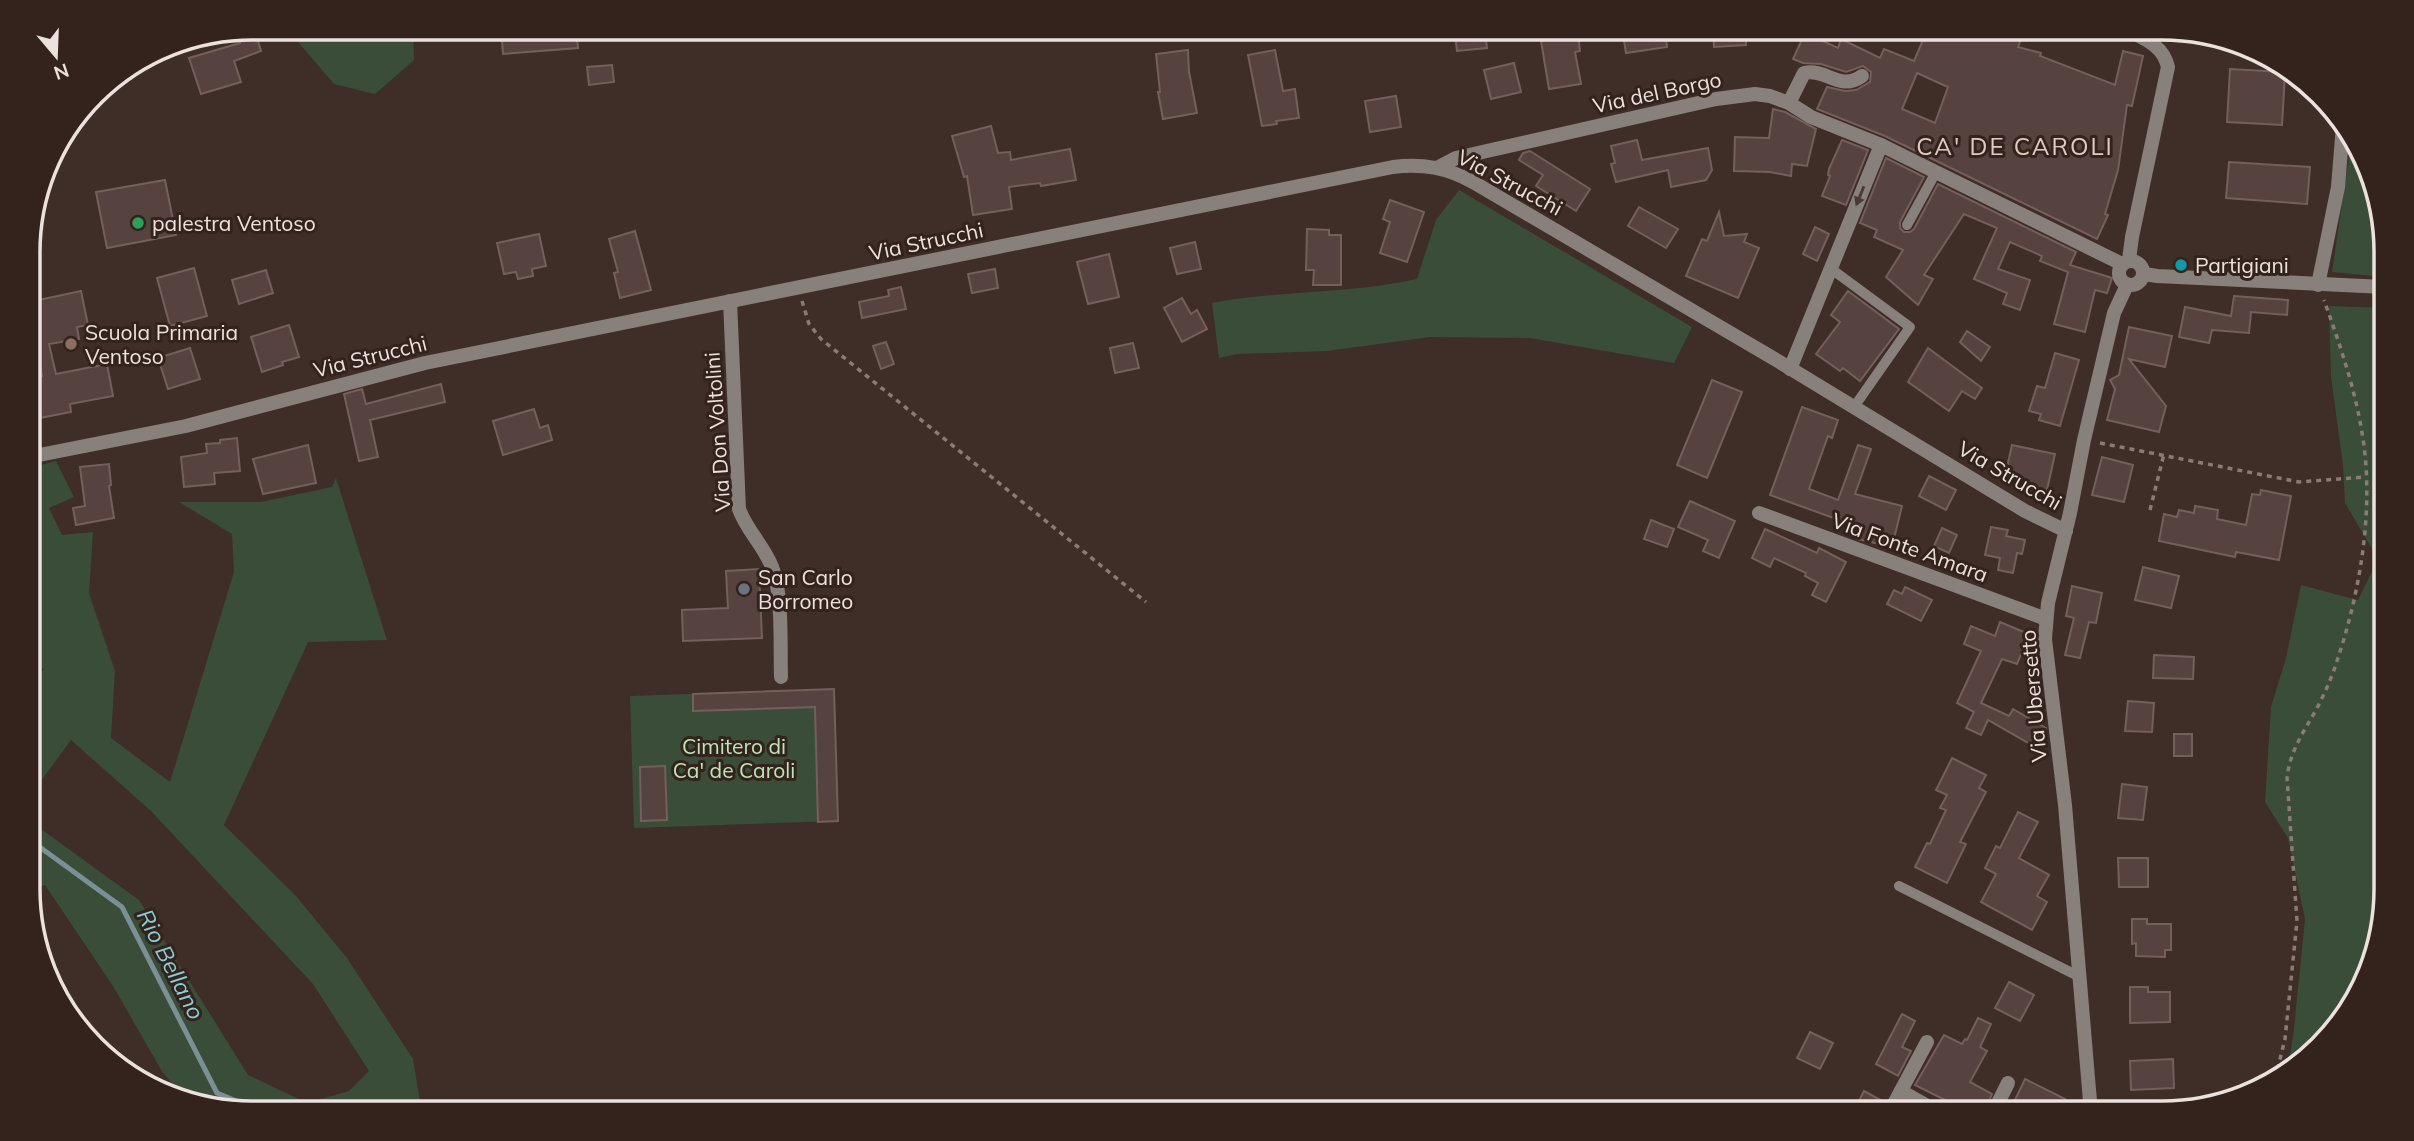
<svg xmlns="http://www.w3.org/2000/svg" width="2414" height="1141" viewBox="0 0 2414 1141" font-family="Mulish,sans-serif">
	<style>
		.green { fill: #3a4d39 }
		.lines { fill: none; stroke-linecap: round; stroke-linejoin: round }
		.stream { stroke: #7b9094; stroke-width: 5 }
		.building { fill: #56423e; stroke: #745f5a; stroke-width: 2; fill-rule: evenodd }
		.path { stroke: #8a7b76; stroke-width: 3.5; stroke-dasharray: 5 5; stroke-linecap: butt }
		.lane { stroke: #88807b; stroke-width: 10 }
		.street { stroke: #88807b; stroke-width: 14 }
		.oneway { fill: #493a34 }
		.leisure-dot { fill: #2e9e5b; stroke: #34231d; stroke-width: 2.5 }
		.culture-dot { fill: #0f9aa8; stroke: #34231d; stroke-width: 2.5 }
		.education-dot { fill: #8d6e63; stroke: #34231d; stroke-width: 2.5 }
		.worship-dot { fill: #6b7280; stroke: #34231d; stroke-width: 2.5 }
		.labels { text-anchor: middle; dominant-baseline: central; stroke-width: 6; stroke-linejoin: round; paint-order: stroke }
		.street-label { font-size: 21px; fill: #ede1dd; stroke: #34231d }
		.poi-label { font-size: 21px; fill: #ede1dd; stroke: #34231d; text-anchor: start }
		.park-label { font-size: 21px; fill: #bae3b8; stroke: #34231d }
		.water-label { font-size: 23px; font-style: italic; fill: #88ced8; stroke: #34231d }
		.quarter-label { font-size: 24px; letter-spacing: 2px; fill: #e0c9c1; stroke: #34231d }
		.rim { fill: none; stroke: #ede1dd; stroke-width: 3.5 }
	</style>
	<rect width="100%" height="100%" fill="#3f2d27"/>
	<g class="green">
		<path d="M286,28H413L414,60L375,94L334,84Z"/>
		<path d="M2351,143L2384,223V277L2332,272Z"/>
		<path d="M1459,190L1692,327L1674,363L1530,338L1430,337L1327,351L1237,354L1219,358L1212,303C1280,290 1350,294 1417,279L1436,220Z"/>
		<path d="M2329,306L2384,308L2386,889L2369,975L2331,1036L2287,1075L2294,1029L2305,919L2288,838L2265,802L2271,707L2286,658L2301,585L2358,600L2378,559L2345,503L2343,465L2331,377Z"/>
		<path d="M56,461L74,497L49,508L62,535L93,532L89,593L115,671L111,738L170,782L234,572L232,534L179,502H261L332,487L336,478L387,640L308,642L224,825L296,896L347,958L413,1059L422,1113H252L187,1100L163,1073L113,986L45,885L30,889V821L139,900L248,1075L307,1103L349,1091L369,1071L313,984L151,811L71,740L30,796L29,684L44,669L29,666V468Z"/>
		<path d="M834,689L838,821L634,828L630,696Z"/>
	</g>
	<g class="lines">
		<path class="stream" d="M30,840L122,907L217,1093L265,1113"/>
	</g>
	<g class="building">
		<path d="M254,28L261,51L234,61L241,82L201,94L189,58L240,43L236,31Z"/>
		<path d="M501,28H576L578,48L503,54Z"/>
		<path d="M1622,28H1665L1667,47L1626,53Z"/>
		<path d="M1713,28H1745L1746,45L1714,47Z"/>
		<path d="M1928,28H2005L2023,34L2018,47L2041,53L2040,56L2115,85L2123,51L2143,56L2132,106L2127,105L2118,170L2105,214L2108,215L2097,239L1885,136L1817,109L1827,87L1845,91L1856,90L1870,82L1871,72L1863,66L1846,72L1821,64L1803,63L1793,59L1805,33L1838,48L1841,39L1880,58L1884,49L1914,61ZM1917,73L1948,87L1935,123L1902,109Z"/>
		<path d="M1485,32L1487,48L1457,51L1455,35Z"/>
		<path d="M1578,34L1580,51L1575,52L1581,84L1549,89L1541,41Z"/>
		<path d="M1188,50L1189,72L1197,113L1163,119L1158,92H1160L1156,54Z"/>
		<path d="M1275,50L1283,91L1295,89L1299,118L1276,121L1277,124L1262,126L1248,55Z"/>
		<path d="M1514,63L1521,92L1491,99L1484,70Z"/>
		<path d="M612,65L614,82L589,85L587,67Z"/>
		<path d="M2230,69L2282,72L2285,74L2282,125L2227,122Z"/>
		<path d="M1396,96L1401,127L1370,132L1365,101Z"/>
		<path d="M1773,109L1785,112L1816,129L1807,166L1792,164L1791,176L1770,172L1734,171L1735,137L1769,138Z"/>
		<path d="M991,126L998,153L1010,152L1011,160L1070,149L1076,180L1041,186L1040,183L1009,187L1012,209L973,215L967,176L964,177L952,136Z"/>
		<path d="M1637,140L1642,160L1708,148L1712,170L1706,180L1671,187L1668,170L1616,182L1611,164L1615,163L1611,146Z"/>
		<path d="M1842,140L1868,150L1846,205L1822,196L1830,176L1828,175L1829,169Z"/>
		<path d="M1530,151L1590,189L1576,211L1536,186L1543,175L1519,160L1523,153Z"/>
		<path d="M1886,158L1924,177L1900,222V228L1904,232H1910L1914,229L1938,184L2076,252L2070,265L2112,278L2107,293L2095,290L2085,332L2054,324L2068,272L2040,261L2042,256L2010,242L1998,269L2030,280L2020,310L2003,304L2007,293L1974,279L1997,228L1964,214L1924,275L1933,279L1918,305L1886,277L1903,250L1874,237L1877,230L1860,223Z"/>
		<path d="M2229,162L2310,167L2307,204L2226,198Z"/>
		<path d="M165,180L176,235L107,248L96,192Z"/>
		<path d="M1390,200L1424,212L1407,262L1380,253L1390,222L1383,219Z"/>
		<path d="M1639,207L1678,229L1666,248L1628,226Z"/>
		<path d="M1719,212L1724,236L1747,234L1744,242L1759,248L1738,298L1686,276L1702,239L1707,241Z"/>
		<path d="M1815,227L1829,234L1817,261L1803,254Z"/>
		<path d="M1307,229L1329,230V235H1341V285H1313L1314,270H1306Z"/>
		<path d="M635,231L651,290L620,298L614,273L618,272L609,239Z"/>
		<path d="M539,234L546,266L532,269L533,276L518,279L516,272L504,274L497,243Z"/>
		<path d="M1195,242L1201,269L1177,274L1170,248Z"/>
		<path d="M1109,254L1119,297L1088,304L1077,262Z"/>
		<path d="M194,268L207,316L170,326L157,278Z"/>
		<path d="M995,269L998,288L972,293L968,274Z"/>
		<path d="M266,270L273,293L239,304L232,280Z"/>
		<path d="M901,287L906,309L862,318L859,302L889,296L888,290Z"/>
		<path d="M81,291L88,325L77,327L79,339L49,344L56,374L107,364L113,396L70,404L71,412L40,418L38,409L29,410V378L42,376L36,347L29,348V302Z"/>
		<path d="M1848,291L1899,329L1860,381L1843,368L1840,371L1816,354L1840,322L1831,315Z"/>
		<path d="M2234,296L2288,300L2287,315L2251,312L2249,333L2212,330L2209,343L2179,337L2185,307L2231,316Z"/>
		<path d="M1182,298L1191,314L1197,310L1207,329L1182,342L1164,308Z"/>
		<path d="M289,325L299,357L282,362L283,365L262,372L251,337Z"/>
		<path d="M2129,327L2172,336L2165,367L2129,359L2166,406L2159,432L2107,420L2115,389L2110,380L2119,375Z"/>
		<path d="M1967,331L1990,347L1981,361L1960,342Z"/>
		<path d="M886,342L894,364L881,369L873,346Z"/>
		<path d="M1133,343L1139,368L1115,373L1110,348Z"/>
		<path d="M190,348L200,379L168,389L158,358Z"/>
		<path d="M1928,348L1982,388L1975,399L1962,391L1949,411L1908,382Z"/>
		<path d="M2055,353L2079,360L2060,426L2039,420L2041,414L2029,411L2037,386L2045,388Z"/>
		<path d="M1712,380L1742,392L1707,478L1677,465Z"/>
		<path d="M441,384L445,402L370,420L378,457L359,461L344,394L362,389L366,404Z"/>
		<path d="M1802,407L1838,420L1832,438L1828,436L1809,489L1838,500L1858,445L1871,449L1855,494L1902,506L1892,547L1858,539L1861,528L1770,495Z"/>
		<path d="M534,409L540,428L548,425L552,440L503,455L493,421Z"/>
		<path d="M237,438L240,471L214,473L215,484L184,487L181,457L207,453L206,444L220,443V440Z"/>
		<path d="M308,445L316,483L263,494L253,459Z"/>
		<path d="M2012,445L2055,454L2047,490L2028,486L2006,472Z"/>
		<path d="M2102,457L2133,465L2124,502L2092,495Z"/>
		<path d="M109,464L111,485L109,486L114,518L76,525L73,508L85,506L80,467Z"/>
		<path d="M1929,476L1956,490L1946,510L1919,496Z"/>
		<path d="M2261,490L2291,496L2279,560L2236,552L2235,557L2159,541L2164,514L2177,517L2179,510L2194,513L2195,506L2218,510L2217,519L2246,525L2252,494L2260,495Z"/>
		<path d="M1690,501L1735,521L1719,558L1703,551L1708,540L1678,527Z"/>
		<path d="M1651,520L1674,529L1667,547L1644,539Z"/>
		<path d="M1991,527L2008,530L2006,536L2025,540L2022,554L2017,553L2013,573L1998,570L2000,558L1985,555Z"/>
		<path d="M1942,528L1957,535L1949,553L1934,546Z"/>
		<path d="M1765,529L1817,553L1819,548L1846,562L1826,602L1812,595L1818,583L1805,576L1806,573L1774,558L1770,567L1752,558Z"/>
		<path d="M2143,567L2179,576L2171,608L2135,600Z"/>
		<path d="M759,569L762,638L683,641L682,610L728,608L726,571Z"/>
		<path d="M2072,586L2102,593L2096,623L2089,622L2080,658L2065,655L2074,618L2066,616Z"/>
		<path d="M1905,587L1932,600L1921,621L1887,604L1894,590L1902,594Z"/>
		<path d="M2000,622L2029,634L2017,664L2002,659L1981,703L2009,716L2013,709L2046,728L2035,747L1988,720L1981,735L1966,728L1974,712L1957,703L1981,651L1964,644L1971,626L1995,636Z"/>
		<path d="M2154,655L2194,657L2193,679L2153,678Z"/>
		<path d="M834,689L838,821L818,822L815,707L693,711V694Z"/>
		<path d="M2128,701L2154,703L2152,732L2125,731Z"/>
		<rect x="2174" y="734" width="18" height="22"/>
		<path d="M1952,758L1986,775L1979,788L1986,792L1960,842L1966,844L1947,883L1915,867L1927,843L1930,844L1946,810L1940,808L1947,795L1936,790Z"/>
		<path d="M665,766L667,820L641,821L640,767Z"/>
		<path d="M2122,784L2147,787L2143,820L2118,818Z"/>
		<path d="M2018,812L2038,822L2019,858L2049,875L2037,896L2047,902L2032,930L1981,902L1996,874L1985,868L1996,846L2000,848Z"/>
		<path d="M2118,858H2148V887H2119Z"/>
		<path d="M2132,919H2147V924H2171V950H2165V957L2136,956V943L2132,944Z"/>
		<path d="M2009,982L2034,995L2020,1021L1995,1008Z"/>
		<path d="M2130,987H2148V992H2170V1022L2130,1023Z"/>
		<path d="M1902,1014L1915,1021L1902,1047L1911,1051L1898,1076L1876,1064Z"/>
		<path d="M1978,1018L1991,1024L1980,1047L1987,1051L1970,1082L1992,1094L1984,1113H1971L1915,1085L1944,1035L1962,1044L1965,1039L1967,1040Z"/>
		<path d="M1810,1032L1833,1043L1820,1069L1797,1058Z"/>
		<path d="M2173,1059L2174,1088L2131,1090L2130,1061Z"/>
		<path d="M2025,1079L2065,1099L2058,1113H2035L2014,1102Z"/>
		<path d="M1864,1091L1884,1102L1879,1113H1853Z"/>
	</g>
	<g class="lines">
		<g class="path">
			<path d="M2168,39L2182,32"/>
			<path d="M802,301L809,324L821,339L1146,602"/>
			<path d="M2100,443L2299,482L2366,477"/>
			<path d="M2150,510L2164,454"/>
			<path d="M2275,1079L2285,1039L2297,921L2287,778C2290,751 2303,733 2316,710C2324,695 2332,677 2337,661C2360,592 2374,511 2363,439C2356,391 2340,345 2324,300"/>
		</g>
		<g class="lane">
			<path d="M1907,225L1936,172"/>
			<path d="M1830,268L1910,327L1854,407"/>
			<path d="M1899,886L2080,977"/>
		</g>
		<g class="street">
			<path d="M2123,28C2142,38 2163,44 2168,67L2132,237L2129,260"/>
			<path d="M1789,103L1804,73C1827,68 1839,92 1862,76"/>
			<path d="M1437,168L1456,158L1716,99L1755,94L1770,96L1789,103L1811,117L1881,145L2122,264"/>
			<circle cx="2131" cy="273" r="12"/>
			<path d="M2144,274L2157,276L2384,287"/>
			<path d="M2318,285L2338,187L2343,125"/>
			<path d="M730,301L739,509C747,531 764,546 772,567C783,594 780,646 781,677"/>
			<path d="M1790,369L1881,145"/>
			<path d="M29,457L186,426L425,363L1393,167C1423,163 1447,168 1473,182L1778,361L2025,511L2066,531"/>
			<path d="M1759,513L2046,619"/>
			<path d="M1901,1091L1940,1113"/>
			<path d="M1889,1113L1927,1042"/>
			<path d="M1993,1113L2008,1083"/>
			<path d="M2091,1113L2065,805L2045,639L2048,603L2070,513L2084,440L2114,313L2127,285"/>
		</g>
	</g>
	<defs><path id="oneway-solid" d="M-6-.8H1V-3.2L6.5 0L1 3.2V.8H-6Z" transform="scale(1.75)"/></defs>
	<use class="oneway" href="#oneway-solid" transform="translate(1860 196) rotate(112)"/>
	<circle class="leisure-dot" cx="138" cy="223" r="7"/>
	<circle class="culture-dot" cx="2181" cy="265" r="7"/>
	<circle class="education-dot" cx="71" cy="344" r="7"/>
	<circle class="worship-dot" cx="744" cy="589" r="7"/>
	<g class="labels">
		<g class="street-label">
			<text transform="translate(1657 92) rotate(-12)">Via del Borgo</text>
			<text transform="translate(1510 182) rotate(28)">Via Strucchi</text>
			<text transform="translate(926 241) rotate(-12)">Via Strucchi</text>
			<text transform="translate(370 356) rotate(-14)">Via Strucchi</text>
			<text transform="translate(717 432) rotate(-94)">Via Don Voltolini</text>
			<text transform="translate(2010 475) rotate(30)">Via Strucchi</text>
			<text transform="translate(1910 547) rotate(20)">Via Fonte Amara</text>
			<text transform="translate(2033 696) rotate(-95)">Via Ubersetto</text>
		</g>
		<g class="poi-label">
			<text x="152" y="223">palestra Ventoso</text>
			<text x="2195" y="265">Partigiani</text>
			<text x="85" y="332">Scuola Primaria<tspan x="85" dy="24">Ventoso</tspan></text>
			<text x="758" y="577">San Carlo<tspan x="758" dy="24">Borromeo</tspan></text>
		</g>
		<g class="park-label">
			<text x="734" y="746">Cimitero di<tspan x="734" dy="24">Ca' de Caroli</tspan></text>
		</g>
		<g class="water-label">
			<text transform="translate(171 964) rotate(63)">Rio Bellano</text>
		</g>
		<g class="quarter-label">
			<text x="2015" y="146">CA' DE CAROLI</text>
		</g>
	</g>
	<path d="M0 0H2414V1141H0ZM252 40H2162A212 212 0 0 1 2374 252V889A212 212 0 0 1 2162 1101H252A212 212 0 0 1 40 889V252A212 212 0 0 1 252 40Z" fill="#34231d" fill-rule="evenodd"/>
	<path class="rim" d="M252 40H2162A212 212 0 0 1 2374 252V889A212 212 0 0 1 2162 1101H252A212 212 0 0 1 40 889V252A212 212 0 0 1 252 40Z"/>
	<g transform="translate(56 56) rotate(161)" stroke="#34231d" stroke-width="5" paint-order="stroke">
	<path d="M0-5L12 26L0 18L-12 26Z" fill="#ede1dd"/>
	<text y="-10" font-size="19" font-weight="bold" text-anchor="middle" fill="#ede1dd">N</text>
	</g>
</svg>
